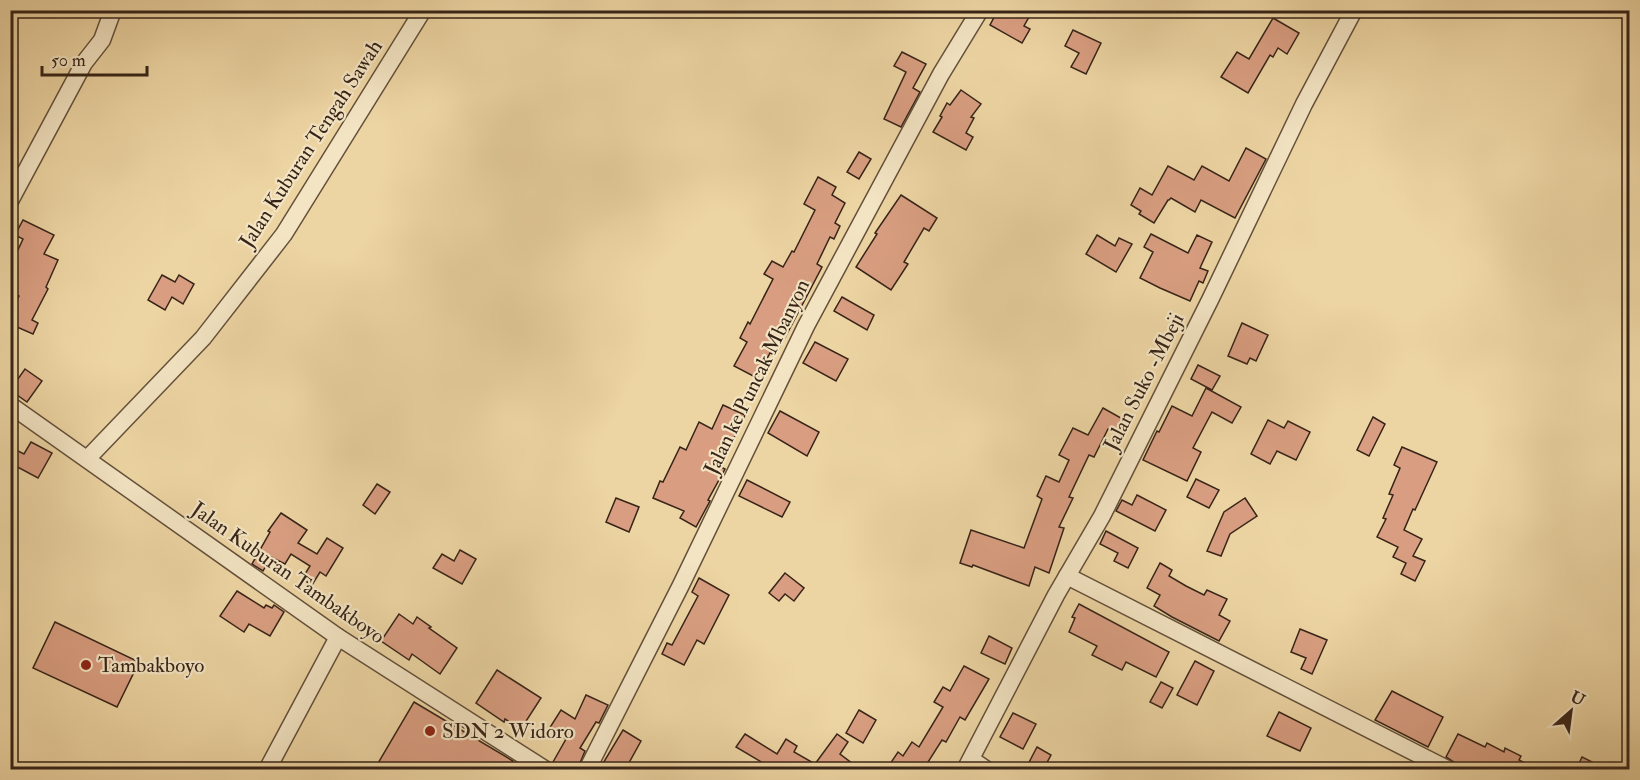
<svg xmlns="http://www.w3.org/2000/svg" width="1640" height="780" viewBox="0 0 1640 780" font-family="'IM FELL Double Pica',serif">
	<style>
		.building { fill: #d99e81; stroke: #372418; stroke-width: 1.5 }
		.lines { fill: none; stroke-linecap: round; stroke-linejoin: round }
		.street-casing { stroke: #64503b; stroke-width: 19 }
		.street { stroke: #f3e4c3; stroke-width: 16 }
		.poi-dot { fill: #8f2418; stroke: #f3e4c3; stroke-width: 2 }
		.labels { text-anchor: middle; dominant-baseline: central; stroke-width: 4.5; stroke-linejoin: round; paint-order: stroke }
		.street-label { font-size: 21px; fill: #372418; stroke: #f3e4c3 }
		.poi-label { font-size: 21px; fill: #372418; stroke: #f3e4c3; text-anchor: start }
	</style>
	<rect width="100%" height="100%" fill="#edd5a3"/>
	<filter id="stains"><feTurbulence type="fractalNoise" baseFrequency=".00333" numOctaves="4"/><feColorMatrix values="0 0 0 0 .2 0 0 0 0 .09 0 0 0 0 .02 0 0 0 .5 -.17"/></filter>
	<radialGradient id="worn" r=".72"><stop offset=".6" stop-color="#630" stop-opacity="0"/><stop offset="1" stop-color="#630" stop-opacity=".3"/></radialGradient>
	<g class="building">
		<path d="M998,10H1033L1024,26L1030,29L1022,43L990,25Z"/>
		<path d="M1273,18L1299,33L1287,54L1278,48L1273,57L1270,55L1248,93L1221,77L1237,52L1249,59Z"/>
		<path d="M1073,30L1101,43L1086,74L1071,67L1079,53L1065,46Z"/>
		<path d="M902,52L926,64L913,88L920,92L901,127L884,119L906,72L894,66Z"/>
		<path d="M961,90L981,104L971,117L974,118L966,133L973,137L966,150L933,132L942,117L940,116L947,103L950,105Z"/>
		<path d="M1246,148L1266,159L1235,218L1201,200L1195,212L1171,198L1169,200H1168L1154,223L1139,214L1141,211L1131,205L1140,188L1152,195L1168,166L1194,180L1202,166L1229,181Z"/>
		<path d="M859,152L871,159L859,179L847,172Z"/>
		<path d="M818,177L836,187L832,195L845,203L835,223L840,226L834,239L830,237L817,264L822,267L787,334L775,355L770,353L757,378L734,366L747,342L740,338L748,322L750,324L773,279L764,274L772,261L783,267L792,251L794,252L815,210L804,204Z"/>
		<path d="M901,195L937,218L929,231L924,228L904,262L908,264L891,290L856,267L877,234L875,233Z"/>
		<path d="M23,220L54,235L44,254L58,260L46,287L48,289L32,320L38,323L33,334L10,324V312L19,296L10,292V267L23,239L15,235Z"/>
		<path d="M1151,234L1188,253L1197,235L1212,242L1200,268L1208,271L1203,283L1199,281L1190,301L1160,288L1140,278L1153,252L1144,247Z"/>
		<path d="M1097,235L1115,246L1119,238L1132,244L1116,272L1086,254Z"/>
		<path d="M162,275L175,282L179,275L194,284L183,304L172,297L165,310L148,300Z"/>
		<path d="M842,297L874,315L867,330L834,311Z"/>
		<path d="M1242,323L1268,335L1256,361L1250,358L1247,364L1228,356Z"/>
		<path d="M815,342L848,359L836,381L803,363Z"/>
		<path d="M1198,365L1220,376L1212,390L1191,379Z"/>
		<path d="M25,369L42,381L27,402L10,390Z"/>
		<path d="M1206,388L1241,407L1232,423L1212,412L1193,448L1201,452L1187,481L1143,460L1157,431L1159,432L1172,406L1192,416Z"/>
		<path d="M723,405L745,415L730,446L728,445L719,466L725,469L708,500L710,501L696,527L680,518L684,511L653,498L660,481L663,482L680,447L686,450L699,422L712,429Z"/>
		<path d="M1103,408L1128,422L1120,435L1108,429L1094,457L1089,455L1069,497L1073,498L1059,527L1064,528L1049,573L1035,567L1029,586L973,565L972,567L960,563L971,530L1024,548L1042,499L1037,496L1046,476L1059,482L1069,460L1059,455L1073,428L1088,435Z"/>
		<path d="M780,411L819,432L807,456L768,433Z"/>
		<path d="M1373,417L1385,424L1369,456L1357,450Z"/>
		<path d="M1268,420L1284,428L1288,421L1310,432L1296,460L1277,451L1270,464L1251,454Z"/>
		<path d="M31,442L52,453L38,478L10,463V447L24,454Z"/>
		<path d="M1402,447L1437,462L1415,510L1413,509L1404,530L1422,539L1413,556L1425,561L1415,581L1401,574L1406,563L1393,557L1398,547L1377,537L1386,519L1383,518L1393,495L1389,494L1400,468L1394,465Z"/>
		<path d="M1196,479L1219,490L1209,508L1187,497Z"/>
		<path d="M747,480L790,502L782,517L739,496Z"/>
		<path d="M377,484L390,492L375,514L363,505Z"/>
		<path d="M1137,495L1166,510L1155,531L1116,511L1122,500L1132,505Z"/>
		<path d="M616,498L639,507L629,532L606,522Z"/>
		<path d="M1245,498L1257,516L1230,534L1221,556L1207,551L1224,512Z"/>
		<path d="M281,513L307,530L298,543L317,554L327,538L343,548L326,576L320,572L312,585L302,579L310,566L291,554L285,564L271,557L263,571L252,564L270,532L268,531Z"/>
		<path d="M1106,531L1138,548L1128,568L1114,561L1118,553L1100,544Z"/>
		<path d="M460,550L476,559L462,584L433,568L442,554L454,561Z"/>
		<path d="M1160,563L1172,570L1169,576L1186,586L1204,595L1207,590L1227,599L1219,615L1230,621L1219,641L1172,617L1154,606L1160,595L1147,588Z"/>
		<path d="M785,573L804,588L794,601L785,594L779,601L769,593Z"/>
		<path d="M699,578L729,595L704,644L697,640L684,665L662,654L667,643L672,645L698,596L692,592Z"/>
		<path d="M237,591L264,608L266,605L272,608L274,605L284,612L270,636L249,624L244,632L220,616Z"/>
		<path d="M1079,604L1169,652L1156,677L1126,662L1122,670L1092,655L1097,646L1069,632L1075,618L1072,617Z"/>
		<path d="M399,614L413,624L417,617L431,627L429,628L457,648L440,674L412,654L409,660L381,641Z"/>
		<path d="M55,622L139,662L117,707L33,668Z"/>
		<path d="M1300,629L1327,640L1312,674L1301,669L1306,658L1291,652Z"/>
		<path d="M989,636L1012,648L1005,664L981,653Z"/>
		<path d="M1195,661L1214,671L1197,705L1177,695Z"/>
		<path d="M964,666L989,679L965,720L960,717L946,742L942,740L923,770H886L898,752L903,756L912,742L919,747L943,707L934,702L943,687L950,691Z"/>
		<path d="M497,670L541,698L521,729L505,719L504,722L476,703Z"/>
		<path d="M1161,682L1173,688L1162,708L1150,702Z"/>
		<path d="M1392,691L1443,717L1428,747L1375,720Z"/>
		<path d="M586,695L608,705L599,723L596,722L580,748L585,751L577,770H562L553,762L566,739L549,729L561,710L575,719Z"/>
		<path d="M414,702L513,761L508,770H374Z"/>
		<path d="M859,710L876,720L863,743L846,733Z"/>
		<path d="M1279,712L1311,728L1300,751L1267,736Z"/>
		<path d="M1013,713L1036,724L1023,749L1000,737Z"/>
		<path d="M623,730L641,741L625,770H599Z"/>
		<path d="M745,734L777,754L786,739L797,746L794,752L815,764L837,734L848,742L840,754L861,770H775L736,747Z"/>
		<path d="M1458,734L1485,747L1487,743L1504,752L1505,748L1521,756L1519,760L1539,770H1466L1446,757Z"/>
		<path d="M1037,747L1051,755L1043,770H1025Z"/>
		<path d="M1582,757L1608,770H1576Z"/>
	</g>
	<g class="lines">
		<g class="street-casing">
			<g id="street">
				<path d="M10,201L84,63L102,40L113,10"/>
				<path d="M10,405L338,637L546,770"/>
				<path d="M87,459L203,338L284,234L423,10"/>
				<path d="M1067,576L1449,770"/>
				<path d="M971,759L987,770"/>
				<path d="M267,770L338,637"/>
				<path d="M587,770L681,585L806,326L941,74L980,10"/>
				<path d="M965,770L1056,595L1102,516L1210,300L1304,104L1354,10"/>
			</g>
		</g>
		<use href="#street" class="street"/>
	</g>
	<g class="poi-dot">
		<circle cx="86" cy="665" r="6"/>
		<circle cx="430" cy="731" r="6"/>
	</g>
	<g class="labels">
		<g class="street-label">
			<text transform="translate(311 144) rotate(-57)">Jalan Kuburan Tengah Sawah</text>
			<text transform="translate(757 377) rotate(-64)">Jalan ke Puncak Mbanyon</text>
			<text transform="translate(1144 382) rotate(-63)">Jalan Suko -Mbeji</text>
			<text transform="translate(288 573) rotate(35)">Jalan Kuburan Tambakboyo</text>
		</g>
		<g class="poi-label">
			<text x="98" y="665">Tambakboyo</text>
			<text x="442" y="731">SDN 2 Widoro</text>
		</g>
	</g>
	<rect width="1640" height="780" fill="none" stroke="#edd5a3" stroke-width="36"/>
	<rect x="12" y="12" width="1616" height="756" fill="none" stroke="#372418" stroke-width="3"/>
	<rect x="18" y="18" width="1604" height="744" fill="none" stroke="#372418" stroke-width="1.5"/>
	<g transform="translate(1571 711) rotate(28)" stroke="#f3e4c3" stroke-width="4.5" paint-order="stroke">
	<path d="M0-4.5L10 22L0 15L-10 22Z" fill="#372418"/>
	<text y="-9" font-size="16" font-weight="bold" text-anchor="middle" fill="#372418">U</text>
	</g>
	<path d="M42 66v9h105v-9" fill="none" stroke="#372418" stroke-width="3"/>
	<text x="51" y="66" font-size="18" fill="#372418" stroke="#f3e4c3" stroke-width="4.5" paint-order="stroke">50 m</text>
	<rect width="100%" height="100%" filter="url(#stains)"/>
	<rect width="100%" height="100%" fill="url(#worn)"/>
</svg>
